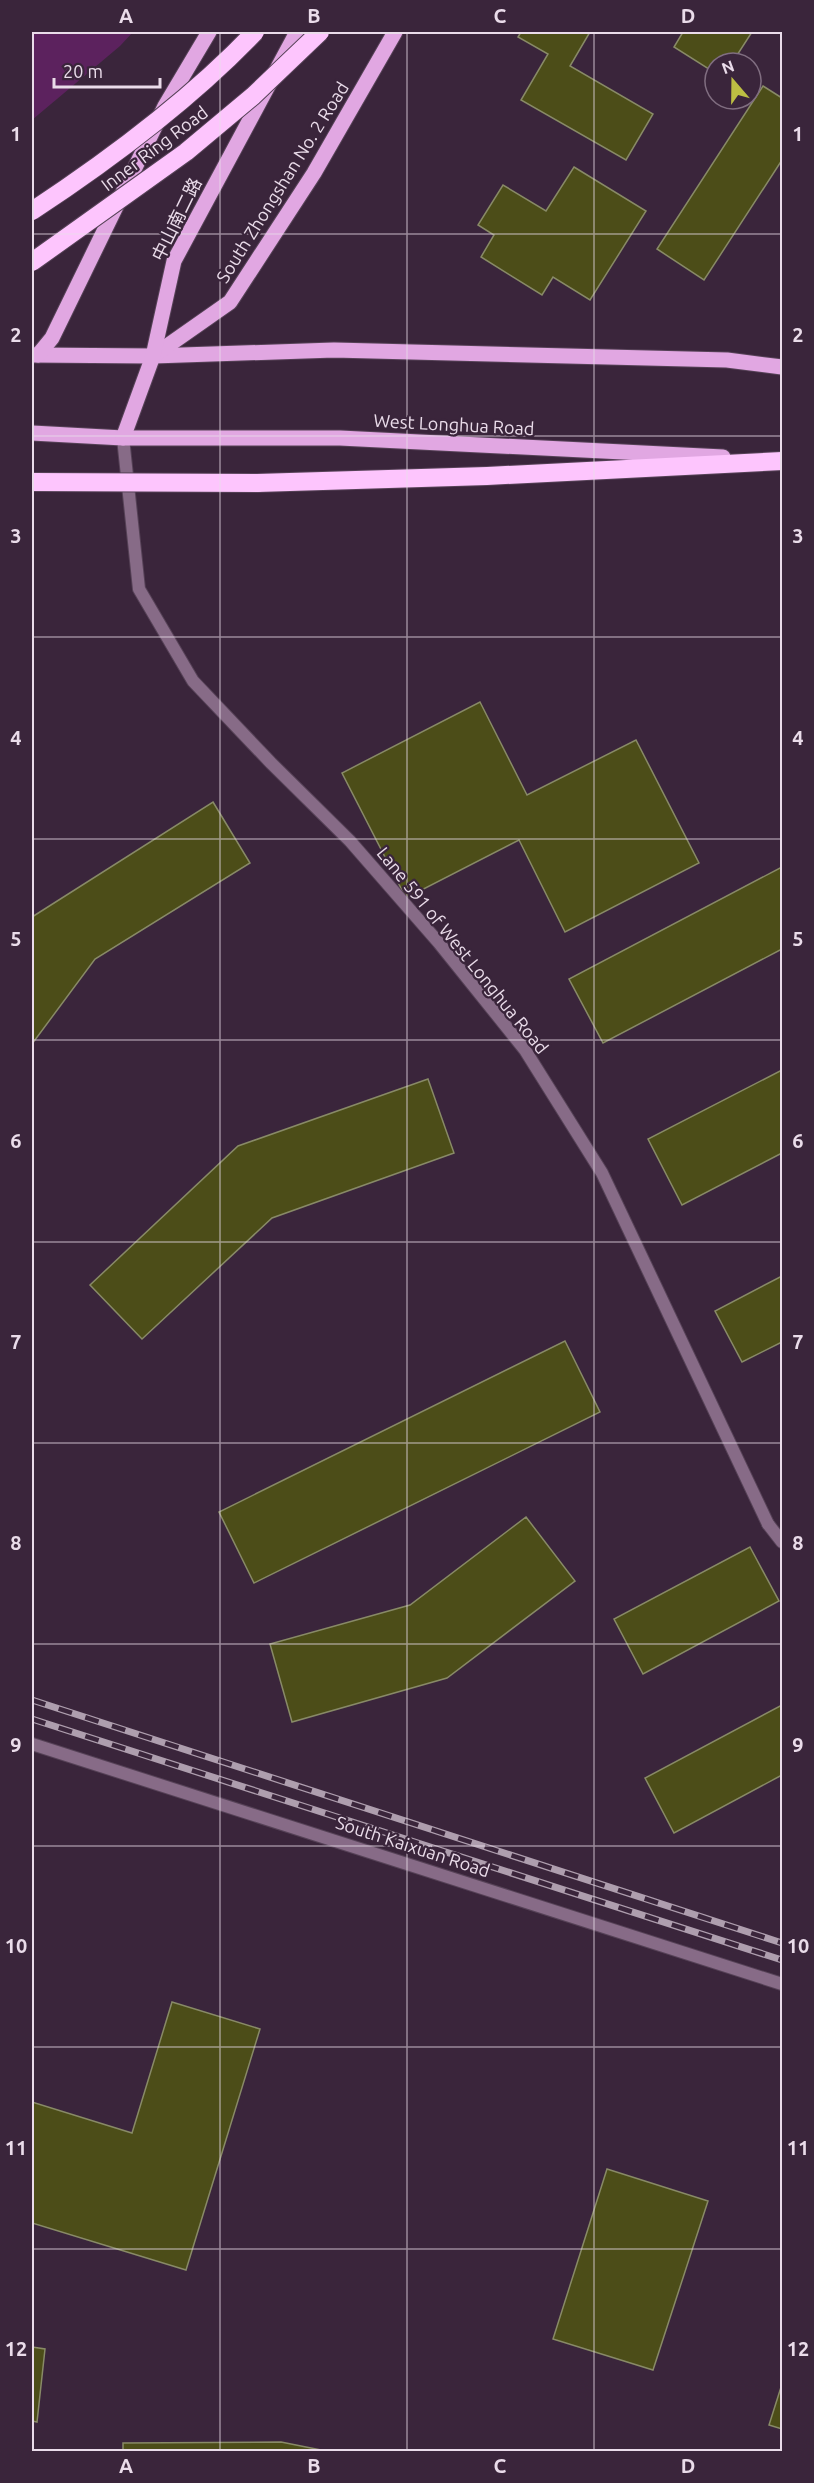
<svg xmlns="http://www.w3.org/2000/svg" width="814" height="2483" viewBox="0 0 814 2483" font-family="Ubuntu,'Noto Sans SC',sans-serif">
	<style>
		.green { fill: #5c225e }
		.building { fill: #4c4d18; stroke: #888a67; stroke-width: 1.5 }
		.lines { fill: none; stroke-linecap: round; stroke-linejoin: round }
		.lane-casing { stroke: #564257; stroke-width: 14 }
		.street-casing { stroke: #564257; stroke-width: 14 }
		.primary-casing { stroke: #564257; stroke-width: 17 }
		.highway-casing { stroke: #564257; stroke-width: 20 }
		.lane { stroke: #876b87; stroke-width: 12 }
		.street { stroke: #876b87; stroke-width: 12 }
		.primary { stroke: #e1a7e2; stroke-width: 15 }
		.highway { stroke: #fdc5fd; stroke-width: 18 }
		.rail-casing { stroke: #ae9eae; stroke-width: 7 }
		.rail { stroke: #3a253b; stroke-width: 4.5; stroke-dasharray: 14; stroke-linecap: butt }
		.highway-bridge-casing { stroke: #564257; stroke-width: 20; stroke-linecap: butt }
		.highway-bridge { stroke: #fdc5fd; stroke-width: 18 }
		.grid { fill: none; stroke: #eadcea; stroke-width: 1.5; stroke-opacity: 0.55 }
		.labels { text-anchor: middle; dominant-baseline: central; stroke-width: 4.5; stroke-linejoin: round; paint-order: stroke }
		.street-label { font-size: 18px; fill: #eadcea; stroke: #3a253b }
		.neatline { fill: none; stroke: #eadcea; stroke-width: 2 }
		.grid-label { font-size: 20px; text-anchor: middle; font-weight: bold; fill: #eadcea }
	</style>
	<rect width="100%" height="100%" fill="#3a253b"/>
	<path class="green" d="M32,32H133L120,46L32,120Z"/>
	<g class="building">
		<path d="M521,32H590L570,66L653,114L626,160L521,100L548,54L518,37Z"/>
		<path d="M683,32H752L732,63H715V73L674,47Z"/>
		<path d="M763,86L782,98V160L704,280L657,249Z"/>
		<path d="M574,167L646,211L590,300L553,277L542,295L481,257L494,235L478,225L503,185L546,211Z"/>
		<path d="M480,702L527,795L636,740L699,863L565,932L519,840L406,898L342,773Z"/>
		<path d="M213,802L250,863L95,959L32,1044V917Z"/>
		<path d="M782,867V949L603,1043L569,979Z"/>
		<path d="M782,1070V1153L682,1205L648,1139Z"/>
		<path d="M428,1079L454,1153L272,1218L142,1339L90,1285L238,1146Z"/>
		<path d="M782,1276V1342L742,1362L715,1311Z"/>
		<path d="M565,1341L600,1412L254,1583L219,1512Z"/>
		<path d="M526,1517L575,1581L447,1678L292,1722L270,1644L410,1605Z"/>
		<path d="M750,1547L779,1601L643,1674L614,1619Z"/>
		<path d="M782,1705V1775L674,1833L645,1778Z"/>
		<path d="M172,2002L260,2029L186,2270L32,2223V2102L132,2133Z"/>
		<path d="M607,2169L708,2201L653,2370L553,2339Z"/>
		<path d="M32,2347L45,2349L37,2422L32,2421Z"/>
		<path d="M782,2384V2429L769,2425Z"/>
		<path d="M281,2442L331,2452H123V2443Z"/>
	</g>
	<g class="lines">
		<g class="lane-casing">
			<path id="lane" d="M768,1524L782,1542"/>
		</g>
		<g class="street-casing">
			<g id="street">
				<path d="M123,438L139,589L193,681L271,763L350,841L439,943L525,1050L602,1173L768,1524"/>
				<path d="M32,1744L782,1984"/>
			</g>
		</g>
		<g class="primary-casing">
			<g id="primary">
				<path d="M32,355L153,356L334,350L727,360L782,367"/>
				<path d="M38,355L52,338L165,106L209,32"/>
				<path d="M153,356L230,302L314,173L395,32"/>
				<path d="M32,433L123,438H340L723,457"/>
				<path d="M123,438L153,356L174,261L297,32"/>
			</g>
		</g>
		<g class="highway-casing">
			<path id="highway" d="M257,483L487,476L782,461"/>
		</g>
		<use href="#lane" class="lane"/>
		<use href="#street" class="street"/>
		<use href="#primary" class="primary"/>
		<use href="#highway" class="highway"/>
		<g class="rail-casing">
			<g id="rail">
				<path d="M32,1700L782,1943"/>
				<path d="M32,1719L782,1960"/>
			</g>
		</g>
		<use href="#rail" class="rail"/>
		<g class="highway-bridge-casing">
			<g id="highway-bridge">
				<path d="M32,211C111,159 190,100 255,32"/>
				<path d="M32,262L186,152L253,96L320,32"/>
				<path d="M32,482L257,483"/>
			</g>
		</g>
		<use href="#highway-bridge" class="highway-bridge"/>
	</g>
	<path class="grid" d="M220,32V2452M407,32V2452M594,32V2452M32,234H782M32,436H782M32,637H782M32,839H782M32,1040H782M32,1242H782M32,1443H782M32,1644H782M32,1846H782M32,2047H782M32,2249H782"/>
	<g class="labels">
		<g class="street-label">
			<text transform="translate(154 148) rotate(-37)">Inner Ring Road</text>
			<text transform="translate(282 182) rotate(-58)">South Zhongshan No. 2 Road</text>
			<text transform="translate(176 219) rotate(-64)">中山南二路</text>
			<text transform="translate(454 424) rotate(3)">West Longhua Road</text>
			<text transform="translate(463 950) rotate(51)">Lane 591 of West Longhua Road</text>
			<text transform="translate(413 1846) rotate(18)">South Kaixuan Road</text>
		</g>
	</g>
	<rect width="814" height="2483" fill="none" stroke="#3a253b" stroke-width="66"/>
	<g transform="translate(733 81) rotate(340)"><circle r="28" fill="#3a253b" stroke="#806e81" stroke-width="1.5"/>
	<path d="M0-4.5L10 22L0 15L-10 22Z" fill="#bdbf43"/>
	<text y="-9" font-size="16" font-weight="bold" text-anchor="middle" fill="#eadcea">N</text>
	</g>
	<path d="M54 78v9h106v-9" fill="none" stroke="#eadcea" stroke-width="3"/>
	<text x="63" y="78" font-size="18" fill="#eadcea" stroke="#3a253b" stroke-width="4.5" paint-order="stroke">20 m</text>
	<rect x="33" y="33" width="748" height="2417" class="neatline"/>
	<g class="grid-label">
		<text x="126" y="23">A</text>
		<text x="314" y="23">B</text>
		<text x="500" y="23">C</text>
		<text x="688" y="23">D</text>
		<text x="16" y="141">1</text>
		<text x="798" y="141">1</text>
		<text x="16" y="342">2</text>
		<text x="798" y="342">2</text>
		<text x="16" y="543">3</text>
		<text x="798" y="543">3</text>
		<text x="16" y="745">4</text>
		<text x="798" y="745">4</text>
		<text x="16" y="946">5</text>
		<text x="798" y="946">5</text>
		<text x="16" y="1148">6</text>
		<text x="798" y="1148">6</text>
		<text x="16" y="1349">7</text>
		<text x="798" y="1349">7</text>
		<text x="16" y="1550">8</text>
		<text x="798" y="1550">8</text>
		<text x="16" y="1752">9</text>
		<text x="798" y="1752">9</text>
		<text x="16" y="1953">10</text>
		<text x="798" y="1953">10</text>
		<text x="16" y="2155">11</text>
		<text x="798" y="2155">11</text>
		<text x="16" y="2356">12</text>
		<text x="798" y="2356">12</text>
		<text x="126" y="2473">A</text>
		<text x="314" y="2473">B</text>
		<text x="500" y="2473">C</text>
		<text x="688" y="2473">D</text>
	</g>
</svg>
